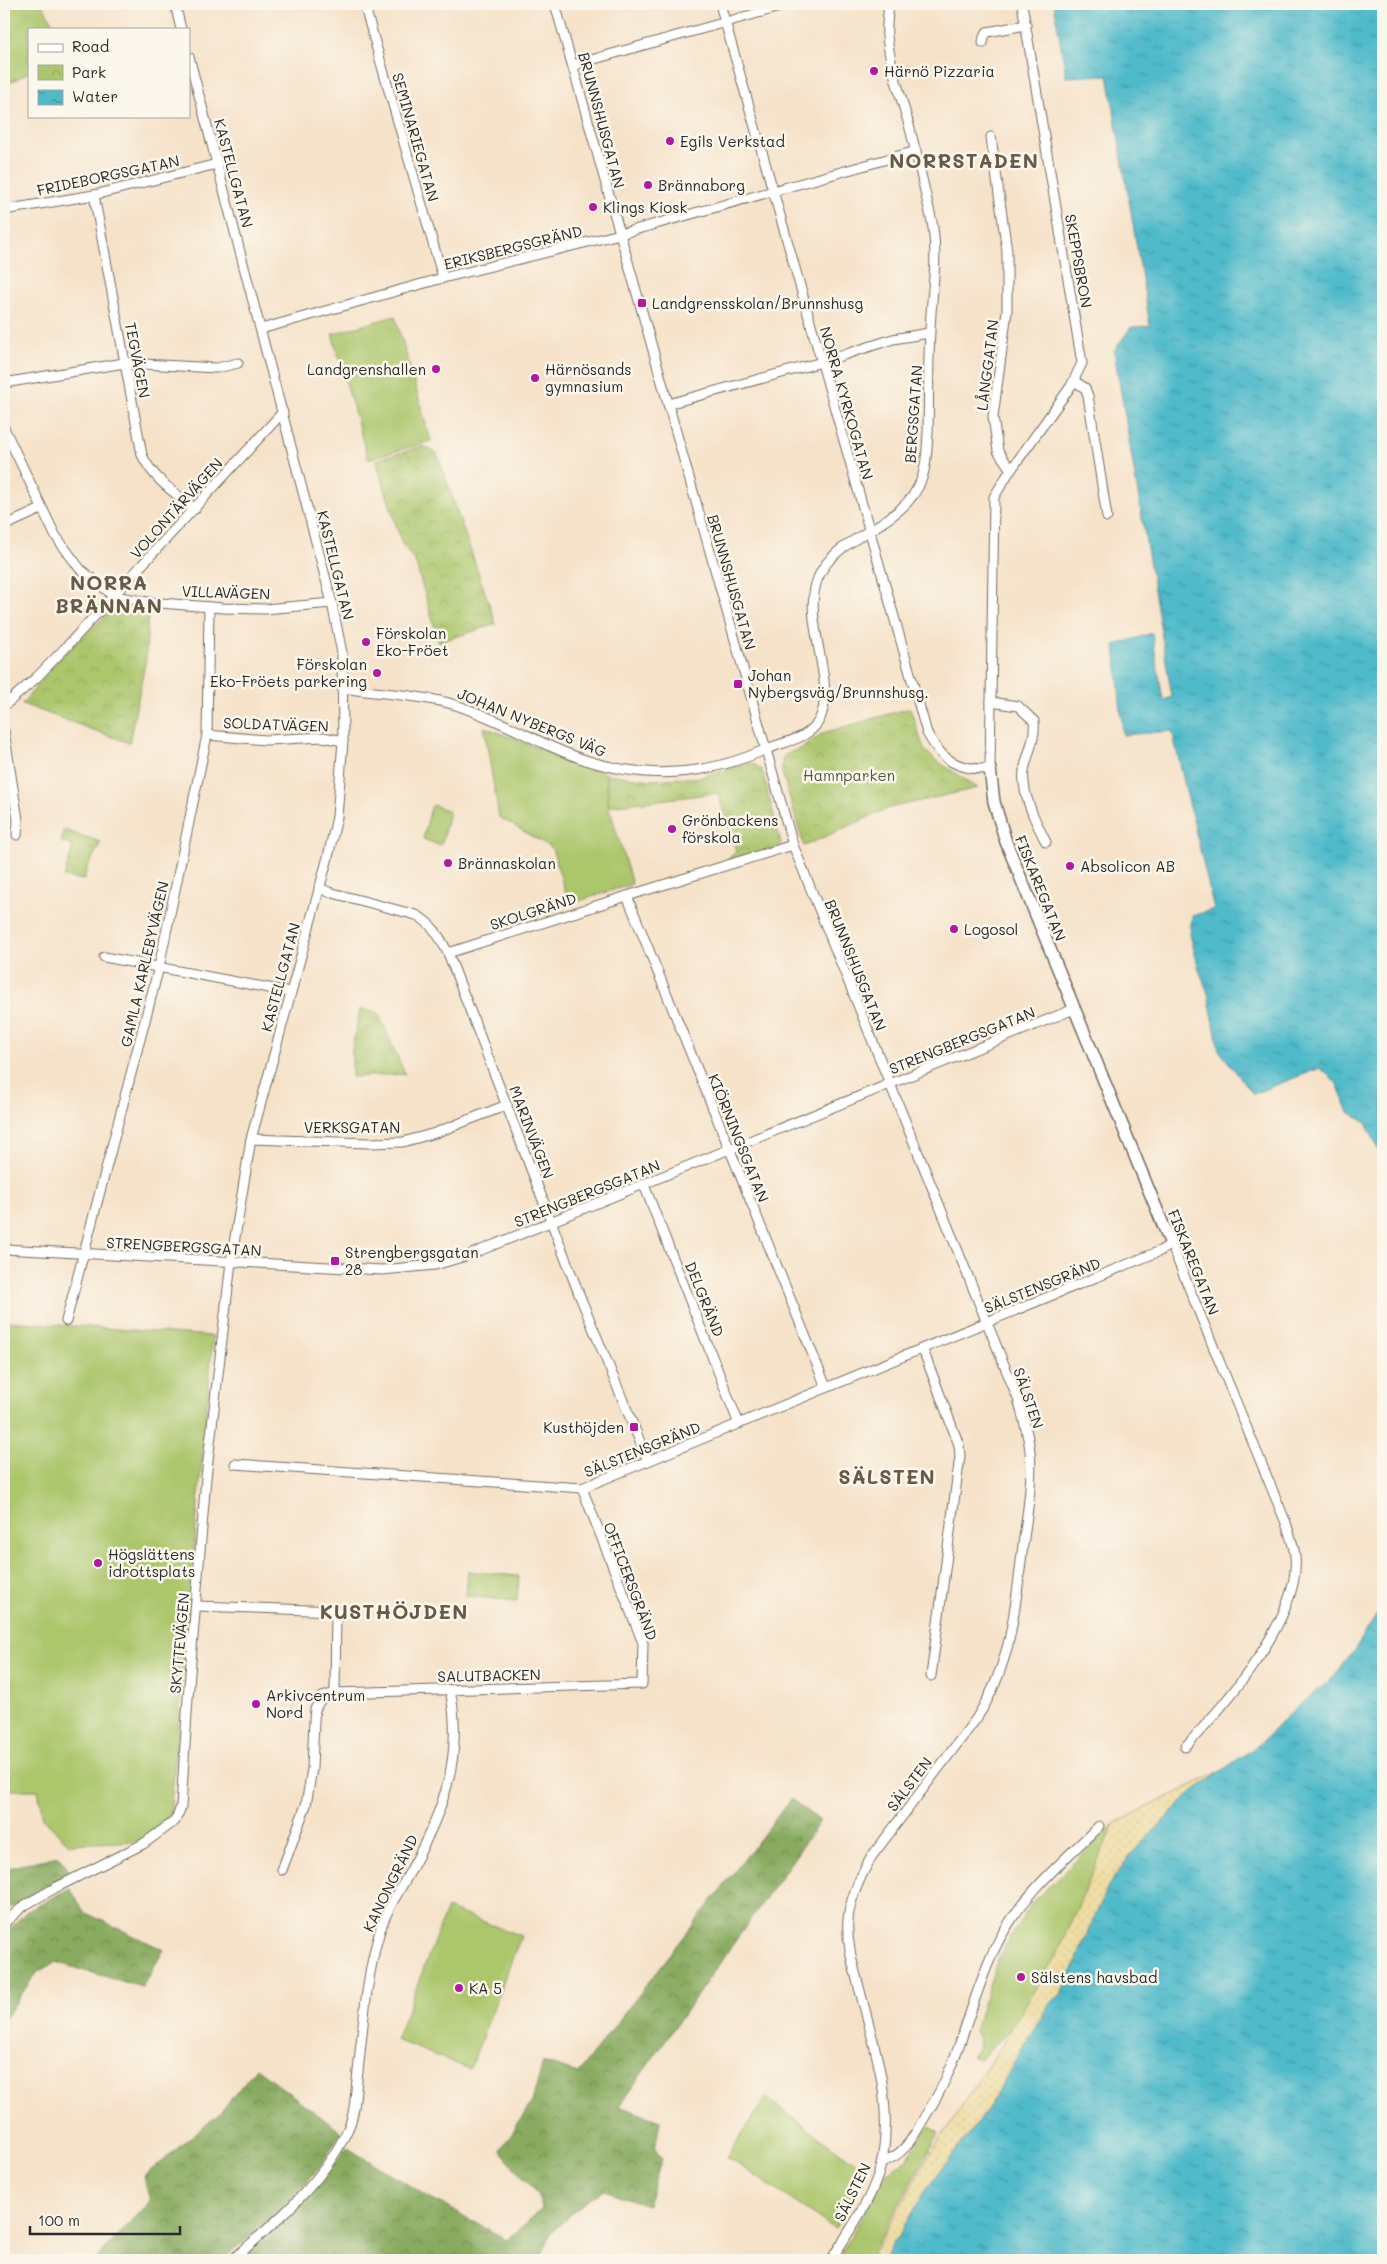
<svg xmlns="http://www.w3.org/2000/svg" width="1387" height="2264" viewBox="0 0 1387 2264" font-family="Mali,sans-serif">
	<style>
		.green { fill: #acc66c; stroke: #6c784c }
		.forest { fill: url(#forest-crowns); stroke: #5a6b46 }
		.sand { fill: url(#sand-dots); stroke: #8c8264 }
		.park { fill: url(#park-crowns); stroke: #6c784c }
		.water { fill: url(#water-ripples); stroke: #3d727a }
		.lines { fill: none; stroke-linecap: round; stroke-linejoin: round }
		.minor-casing { stroke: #726b62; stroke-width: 11 }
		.tertiary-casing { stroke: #726b62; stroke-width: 14 }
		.minor { stroke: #fff; stroke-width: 9 }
		.tertiary { stroke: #fff; stroke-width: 11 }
		.poi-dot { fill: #b5179e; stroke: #fbf7ec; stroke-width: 2 }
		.labels { text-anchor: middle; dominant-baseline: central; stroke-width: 5; stroke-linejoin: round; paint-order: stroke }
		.poi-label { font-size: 15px; fill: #2b2b2b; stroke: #fbf7ec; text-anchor: start }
		.street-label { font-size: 15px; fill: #2b2b2b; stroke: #fbf7ec }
		.park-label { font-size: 15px; fill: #525a3e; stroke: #fbf7ec }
		.district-label { font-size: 20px; font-weight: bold; letter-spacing: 1px; fill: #685948; stroke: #fbf7ec }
	</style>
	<defs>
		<pattern id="forest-crowns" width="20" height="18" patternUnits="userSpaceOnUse" patternTransform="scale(1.25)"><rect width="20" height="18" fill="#89ab60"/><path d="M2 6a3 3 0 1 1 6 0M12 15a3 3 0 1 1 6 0" fill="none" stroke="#708b4f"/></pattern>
		<pattern id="sand-dots" width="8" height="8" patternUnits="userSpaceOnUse" patternTransform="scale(1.25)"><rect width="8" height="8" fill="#eeda9e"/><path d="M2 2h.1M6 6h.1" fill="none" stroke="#cb8" stroke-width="1.8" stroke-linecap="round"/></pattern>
		<pattern id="park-crowns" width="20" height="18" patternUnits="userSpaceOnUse" patternTransform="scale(1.25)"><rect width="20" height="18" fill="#acc66c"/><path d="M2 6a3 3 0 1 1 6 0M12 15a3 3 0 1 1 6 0" fill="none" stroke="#94aa5e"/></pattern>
		<pattern id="water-ripples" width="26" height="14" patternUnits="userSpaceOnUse" patternTransform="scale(1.25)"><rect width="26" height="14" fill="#4fbaca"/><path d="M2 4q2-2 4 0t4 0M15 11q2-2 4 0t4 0" fill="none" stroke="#4297a4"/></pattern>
	</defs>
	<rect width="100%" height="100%" fill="#fbf7ec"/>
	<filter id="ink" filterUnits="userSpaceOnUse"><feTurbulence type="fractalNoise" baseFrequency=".02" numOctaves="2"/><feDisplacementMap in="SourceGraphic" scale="10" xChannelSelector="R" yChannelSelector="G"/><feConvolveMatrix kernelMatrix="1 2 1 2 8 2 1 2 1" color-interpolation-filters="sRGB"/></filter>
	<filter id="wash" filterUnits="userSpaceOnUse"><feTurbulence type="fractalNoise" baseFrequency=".0096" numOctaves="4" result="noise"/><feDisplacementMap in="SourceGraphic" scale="20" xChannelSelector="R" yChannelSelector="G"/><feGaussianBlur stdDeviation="1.12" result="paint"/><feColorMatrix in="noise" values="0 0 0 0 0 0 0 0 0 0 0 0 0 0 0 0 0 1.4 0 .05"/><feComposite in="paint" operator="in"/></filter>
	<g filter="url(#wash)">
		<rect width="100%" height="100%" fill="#f6e2c9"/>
		<g class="green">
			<path d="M4,4H42L56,29H29V72L9,83L4,73Z"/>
			<path d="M395,316L431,441L368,459L332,334Z"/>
			<path d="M484,727L606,774L609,807L632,884L569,904L552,848L499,817Z"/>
			<path d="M433,805L449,811L442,843L439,845L423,839L431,807Z"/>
			<path d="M4,1321L213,1336L170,1817L141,1841L69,1844L43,1819L38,1790H4Z"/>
			<path d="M468,1571L519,1576L517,1601L466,1596Z"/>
			<path d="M1114,1824L1056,1956L1010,2029L980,2060L971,2056L980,2049L978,2035L974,2032L998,1958L1032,1903Z"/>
			<path d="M447,1908L521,1936L470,2069L396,2040Z"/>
			<path d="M766,2098L865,2170L835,2229L727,2157Z"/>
			<path d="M928,2126L939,2133L868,2260H838L887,2172L907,2160Z"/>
		</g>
		<g class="forest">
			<path d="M791,1799L820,1821L619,2106L660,2121L655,2148L662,2159L647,2205L604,2190L582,2204L551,2233L540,2260H239L321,2183L346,2147L422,2193L507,2240L542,2209L539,2196L500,2151L532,2102L543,2062L578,2073Z"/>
			<path d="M58,1856L70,1872L4,1912V1869Z"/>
			<path d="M70,1888L84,1912L164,1950L142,1987L55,1962L36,1973L4,2020V1935L26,1912Z"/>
			<path d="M256,2068L341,2132L320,2167L273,2218L222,2260H95L150,2202L144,2176L219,2114Z"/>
		</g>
		<path class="sand" d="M1218,1772L1169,1815L1132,1853L1110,1883L1084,1941L1072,1973L1060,1994L1050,2004L1022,2049L988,2109L925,2191L884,2260H870L927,2159L1002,2045L1010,2029L1056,1956L1114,1824Z"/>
		<g class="park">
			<path d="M423,446L437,453L496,624L439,642L415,561L402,544L376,460Z"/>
			<path d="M112,604L148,609L146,659L129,743L22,704L60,658L109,613Z"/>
			<path d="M910,708L924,749L934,759L978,788L889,808L804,846L782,772V760L787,753L801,749L823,733Z"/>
			<path d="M752,763L762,770L781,843L779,847L726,862L736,851L718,793L609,806L606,774L650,780L701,777Z"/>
			<path d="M64,830L101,842L87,868L84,880L64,877L73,846L61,842Z"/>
			<path d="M360,1009L378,1013L405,1074L352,1077V1050Z"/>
		</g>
		<g class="water">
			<path d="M1054,4H1383V1158L1366,1123L1349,1112L1336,1082L1320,1068L1253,1094L1219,1050L1208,993L1199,970L1190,934L1192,916L1214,909L1172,731L1123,735L1115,645L1152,633L1163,700L1172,697L1114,351L1131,327L1150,326L1108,75L1066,77Z"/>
			<path d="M1383,1605V2260H884L925,2191L988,2109L1022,2049L1050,2004L1060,1994L1072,1973L1084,1941L1110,1883L1132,1853L1192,1792L1262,1742L1294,1709L1331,1680L1353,1652Z"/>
		</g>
	</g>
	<g filter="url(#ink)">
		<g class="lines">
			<g class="minor-casing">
				<g id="minor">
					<path d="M175,4L181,29"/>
					<path d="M364,4L443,278"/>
					<path d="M555,4L793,845L1018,1399C1023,1417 1028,1433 1030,1451C1033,1482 1027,1514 1023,1545C1015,1608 1012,1665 976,1719L872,1856C861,1875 850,1897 848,1920C846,1943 854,1968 860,1991C874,2045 892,2098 883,2155C877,2193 851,2228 831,2260"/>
					<path d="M720,4L927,733C942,761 958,770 990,769L994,497L1008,474L1071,386L1082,363L1022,4"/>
					<path d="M983,43L984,37L987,32L1026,25"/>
					<path d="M573,65L790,4"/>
					<path d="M991,137L1007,251V311L993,417L998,451L1011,470"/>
					<path d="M94,195L142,455C153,479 175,493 195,509"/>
					<path d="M4,210L94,195L217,164"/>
					<path d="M261,329L443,278L620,234L916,151"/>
					<path d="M1074,381L1085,388L1088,396L1107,517"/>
					<path d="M4,383L124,363L217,368L238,363"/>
					<path d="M668,404L822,362L893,339L929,333"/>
					<path d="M4,428L55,535L80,569L114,596L148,602L223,608L265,609L332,603"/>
					<path d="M4,526L41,509"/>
					<path d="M344,688C380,694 416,694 452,704C486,714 519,732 552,747C623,779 690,782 762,751C780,742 806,741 818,722C840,686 800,621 818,578C835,534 905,528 922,478C927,464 927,448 928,433C929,399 928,365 930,331C931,295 939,259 932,222C925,191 918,160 910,129C902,99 890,67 887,36C886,25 888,14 889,4"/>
					<path d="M991,702L1018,706L1034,721C1036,739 1027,754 1024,771C1021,793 1036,823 1046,842"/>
					<path d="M4,706L36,678L69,644L283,412"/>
					<path d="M4,731L18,820L17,835"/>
					<path d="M207,735L266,740L323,737L343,741"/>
					<path d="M319,888L329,892L416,915C433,924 439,936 448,953L579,1294L648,1461"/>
					<path d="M627,896L793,845"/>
					<path d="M448,953L627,896L826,1387"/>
					<path d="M104,957L290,992"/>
					<path d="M251,1139L369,1143L403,1142L435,1133L507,1105"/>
					<path d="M644,1185L739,1424"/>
					<path d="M4,1249L382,1270L435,1265L469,1255L1074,1009"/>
					<path d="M66,1321L159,967L207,735L209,607"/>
					<path d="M923,1350L959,1445L960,1456L931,1676"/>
					<path d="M235,1464L582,1488L1160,1251L1171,1244L1286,1523C1289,1533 1294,1545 1295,1556C1301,1618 1225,1705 1185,1747"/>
					<path d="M196,1606L336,1611L335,1693L322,1697L315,1709L314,1720L312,1769L306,1805L282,1870"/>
					<path d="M335,1693L642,1684L643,1643L582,1488"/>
					<path d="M4,1923L25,1905L55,1888L143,1844L175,1821L181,1807L188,1698L206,1478L231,1262L251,1139L328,857L337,817L343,741L342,653L332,603L189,57"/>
					<path d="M882,2161C906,2157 917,2129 929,2110C961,2060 970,1999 996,1946C1019,1898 1062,1862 1099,1826"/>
					<path d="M232,2260C274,2224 323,2183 347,2131C355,2115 355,2097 357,2080C363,2031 365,1982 379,1934C385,1912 400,1890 411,1870C443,1811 464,1757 450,1690"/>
				</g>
			</g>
			<g class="tertiary-casing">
				<path id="tertiary" d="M990,769L994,802L1006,842L1171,1244"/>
			</g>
			<use href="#minor" class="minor"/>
			<use href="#tertiary" class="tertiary"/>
		</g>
	</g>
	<g class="poi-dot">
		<circle cx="874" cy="71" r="5"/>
		<circle cx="670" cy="141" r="5"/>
		<circle cx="648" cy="185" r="5"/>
		<circle cx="593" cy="207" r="5"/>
		<rect x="637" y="298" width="10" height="10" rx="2.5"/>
		<circle cx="436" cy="369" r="5"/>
		<circle cx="535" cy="378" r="5"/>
		<circle cx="366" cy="642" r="5"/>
		<circle cx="377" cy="673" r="5"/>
		<rect x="733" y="679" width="10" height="10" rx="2.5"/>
		<circle cx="672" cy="829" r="5"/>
		<circle cx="448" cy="863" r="5"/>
		<circle cx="1070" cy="866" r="5"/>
		<circle cx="954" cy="929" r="5"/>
		<rect x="330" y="1256" width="10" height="10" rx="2.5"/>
		<rect x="629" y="1422" width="10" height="10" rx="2.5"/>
		<circle cx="98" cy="1563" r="5"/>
		<circle cx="256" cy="1704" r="5"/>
		<circle cx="1021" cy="1977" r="5"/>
		<circle cx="459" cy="1988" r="5"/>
	</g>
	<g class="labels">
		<g class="poi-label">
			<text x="884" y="71">Härnö Pizzaria</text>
			<text x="680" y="141">Egils Verkstad</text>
			<text x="658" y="185">Brännaborg</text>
			<text x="603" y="207">Klings Kiosk</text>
			<text x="652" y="303">Landgrensskolan/Brunnshusg</text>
			<text x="426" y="369" text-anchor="end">Landgrenshallen</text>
			<text x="545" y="369">Härnösands<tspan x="545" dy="17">gymnasium</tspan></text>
			<text x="376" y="633">Förskolan<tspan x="376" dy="17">Eko-Fröet</tspan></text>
			<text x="367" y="664" text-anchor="end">Förskolan<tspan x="367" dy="17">Eko-Fröets parkering</tspan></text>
			<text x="748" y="675">Johan<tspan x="748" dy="17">Nybergsväg/Brunnshusg.</tspan></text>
			<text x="682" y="820">Grönbackens<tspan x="682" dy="17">förskola</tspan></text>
			<text x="458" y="863">Brännaskolan</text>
			<text x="1080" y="866">Absolicon AB</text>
			<text x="964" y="929">Logosol</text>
			<text x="345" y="1252">Strengbergsgatan<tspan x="345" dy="17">28</tspan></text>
			<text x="624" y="1427" text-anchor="end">Kusthöjden</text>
			<text x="108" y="1554">Högslättens<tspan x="108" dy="17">idrottsplats</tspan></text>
			<text x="266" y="1695">Arkivcentrum<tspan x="266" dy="17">Nord</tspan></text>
			<text x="1031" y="1977">Sälstens havsbad</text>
			<text x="469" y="1988">KA 5</text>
		</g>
		<g class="street-label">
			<text transform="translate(602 120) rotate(75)">BRUNNSHUSGATAN</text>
			<text transform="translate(416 137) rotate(74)">SEMINARIEGATAN</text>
			<text transform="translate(234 173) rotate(75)">KASTELLGATAN</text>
			<text transform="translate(108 175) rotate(-12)">FRIDEBORGSGATAN</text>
			<text transform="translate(513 247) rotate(-14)">ERIKSBERGSGRÄND</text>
			<text transform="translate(1079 261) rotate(80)">SKEPPSBRON</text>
			<text transform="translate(138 360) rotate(79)">TEGVÄGEN</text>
			<text transform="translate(987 365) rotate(-83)">LÅNGGATAN</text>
			<text transform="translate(847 403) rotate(74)">NORRA KYRKOGATAN</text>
			<text transform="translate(913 414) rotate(-86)">BERGSGATAN</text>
			<text transform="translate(176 508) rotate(-48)">VOLONTÄRVÄGEN</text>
			<text transform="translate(336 565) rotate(76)">KASTELLGATAN</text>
			<text transform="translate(732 582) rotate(74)">BRUNNSHUSGATAN</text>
			<text transform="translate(226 592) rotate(2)">VILLAVÄGEN</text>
			<text transform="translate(532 722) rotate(22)">JOHAN NYBERGS VÄG</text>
			<text transform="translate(276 724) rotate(2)">SOLDATVÄGEN</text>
			<text transform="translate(1041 888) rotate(68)">FISKAREGATAN</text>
			<text transform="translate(533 911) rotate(-18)">SKOLGRÄND</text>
			<text transform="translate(144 964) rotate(-77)">GAMLA KARLEBYVÄGEN</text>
			<text transform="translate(856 965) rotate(68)">BRUNNSHUSGATAN</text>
			<text transform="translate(280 977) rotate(-75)">KASTELLGATAN</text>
			<text transform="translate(962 1040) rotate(-22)">STRENGBERGSGATAN</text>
			<text x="352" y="1127">VERKSGATAN</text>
			<text transform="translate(532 1132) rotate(69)">MARINVÄGEN</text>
			<text transform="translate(739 1138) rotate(68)">KIÖRNINGSGATAN</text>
			<text transform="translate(587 1193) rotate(-22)">STRENGBERGSGATAN</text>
			<text transform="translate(184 1246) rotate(3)">STRENGBERGSGATAN</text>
			<text transform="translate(1194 1262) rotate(68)">FISKAREGATAN</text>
			<text transform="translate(1042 1285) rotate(-22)">SÄLSTENSGRÄND</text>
			<text transform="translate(705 1299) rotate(68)">DELGRÄND</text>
			<text transform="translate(1029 1398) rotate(71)">SÄLSTEN</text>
			<text transform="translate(642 1449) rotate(-22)">SÄLSTENSGRÄND</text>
			<text transform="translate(631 1581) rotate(69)">OFFICERSGRÄND</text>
			<text transform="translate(179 1643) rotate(-85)">SKYTTEVÄGEN</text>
			<text transform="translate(489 1675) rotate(-1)">SALUTBACKEN</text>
			<text transform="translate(909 1784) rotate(-53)">SÄLSTEN</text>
			<text transform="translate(390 1883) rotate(-64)">KANONGRÄND</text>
			<text transform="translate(852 2192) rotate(-64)">SÄLSTEN</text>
		</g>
		<g class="park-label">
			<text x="849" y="775">Hamnparken</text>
		</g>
		<g class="district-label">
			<text x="964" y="160">NORRSTADEN</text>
			<text x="109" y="582">NORRA<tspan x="109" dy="23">BRÄNNAN</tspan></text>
			<text x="887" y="1476">SÄLSTEN</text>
			<text x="394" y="1611">KUSTHÖJDEN</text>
		</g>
	</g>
	<rect width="1387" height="2264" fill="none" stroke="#fbf7ec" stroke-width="20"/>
	<rect x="28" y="28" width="162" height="90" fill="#fbf7ec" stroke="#a8a59f"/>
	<rect x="38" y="44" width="25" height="8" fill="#ffffff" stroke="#a8a59f"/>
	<text x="72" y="52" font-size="15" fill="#2b2b2b">Road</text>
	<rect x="38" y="65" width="25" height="15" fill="url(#park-crowns)" stroke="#a8a59f"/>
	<text x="72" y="78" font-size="15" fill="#2b2b2b">Park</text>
	<rect x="38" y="90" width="25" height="15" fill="url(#water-ripples)" stroke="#a8a59f"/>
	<text x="72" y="102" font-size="15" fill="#2b2b2b">Water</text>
	<path d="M30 2226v8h150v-8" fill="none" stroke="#2b2b2b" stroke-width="2.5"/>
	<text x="38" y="2226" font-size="15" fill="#2b2b2b" stroke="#fbf7ec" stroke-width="4" paint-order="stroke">100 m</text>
</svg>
